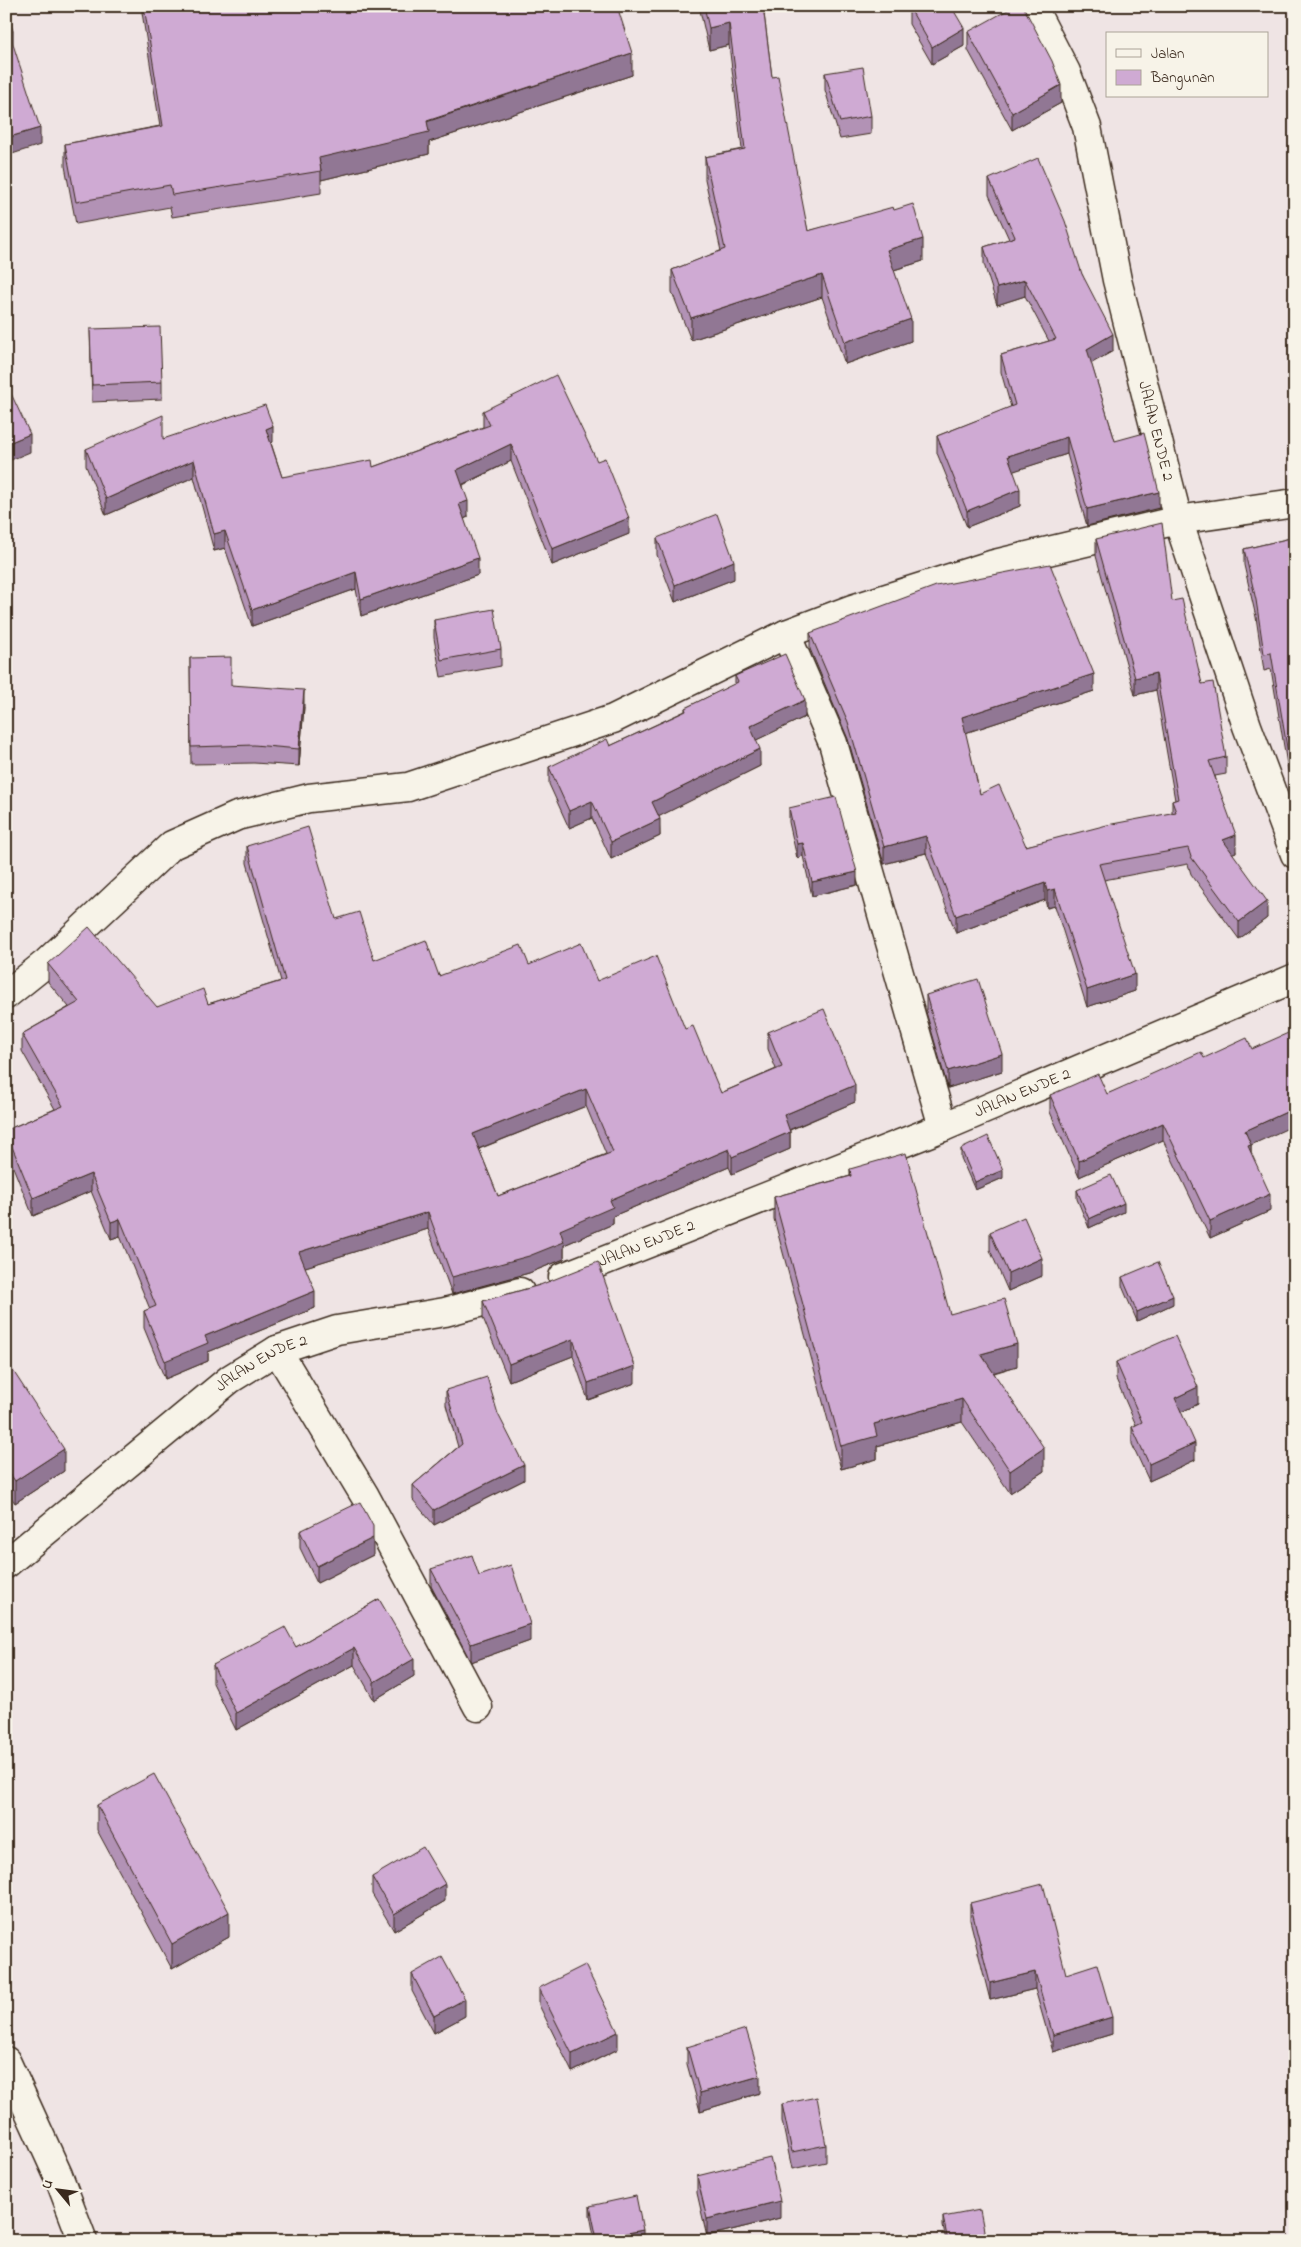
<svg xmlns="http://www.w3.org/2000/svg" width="1301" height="2247" viewBox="0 0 1301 2247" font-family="'Indie Flower',sans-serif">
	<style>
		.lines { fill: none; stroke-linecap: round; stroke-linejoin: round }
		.minor-casing { stroke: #3b2a1e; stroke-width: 31 }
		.minor { stroke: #f7f3e8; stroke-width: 28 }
		.wall { fill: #b292b5; stroke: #3b2a1e; fill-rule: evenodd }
		.shaded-wall { fill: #917794; stroke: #3b2a1e }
		.building { fill: #cfaad3; stroke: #3b2a1e; fill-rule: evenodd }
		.labels { text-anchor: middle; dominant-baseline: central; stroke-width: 4; stroke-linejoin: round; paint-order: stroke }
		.street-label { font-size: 16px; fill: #3b2a1e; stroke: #f7f3e8 }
	</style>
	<rect width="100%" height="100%" fill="#efe4e4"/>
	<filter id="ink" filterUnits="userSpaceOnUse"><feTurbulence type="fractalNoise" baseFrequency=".02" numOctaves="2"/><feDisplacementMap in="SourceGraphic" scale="10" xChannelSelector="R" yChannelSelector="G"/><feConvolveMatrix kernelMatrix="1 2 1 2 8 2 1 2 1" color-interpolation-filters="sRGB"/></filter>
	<g filter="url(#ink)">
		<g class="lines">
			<g class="minor-casing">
				<g id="minor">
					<path id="s1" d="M1032,6L1066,72L1087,127L1117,280L1178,520L1247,726L1295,854"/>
					<path d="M786,634L833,743L943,1127"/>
					<path d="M6,995L46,963L172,845L237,816L309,798L408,787L613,719L786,634L852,609L994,564L1178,520L1295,503"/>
					<path id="s2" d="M563,1277L943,1127L1295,978"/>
					<path d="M277,1350L365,1496L478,1707"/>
					<path id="s3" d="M6,1564L230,1379L277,1350L337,1330L445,1312L520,1292"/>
					<path d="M6,2061L58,2175L83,2241"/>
				</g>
			</g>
			<use href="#minor" class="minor"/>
		</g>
		<g class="wall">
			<path d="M141,6H617L632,75L429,142V154L321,180V193L172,217L170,207L76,224L65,166V144L160,126Z"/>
			<path d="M699,6H763L772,77L808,231L894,210L923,261L894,270L911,341L845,364L822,297L691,340L672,292V270L721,251L705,179V157L742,149L729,45L709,50Z"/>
			<path d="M909,7L964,46L932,64L909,24Z"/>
			<path d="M968,32L1061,103L1012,130L968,50Z"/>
			<path d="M825,73L871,116V134L840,139L825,90Z"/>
			<path d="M989,179L1082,274L1113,351L1091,363L1115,441L1159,508L1087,526L1067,454L1013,471L1020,506L967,527L937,453V436L1011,407L1001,372V355L1049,341L1025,296L997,305L984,264V247L1009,239L989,195Z"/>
			<path d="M90,329L162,382V399L92,402Z"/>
			<path d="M483,411L629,534L552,565L511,461L463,485L468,517L464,519L478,575L361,616L356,589L252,626L225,548L214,551L194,477L106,515L86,466V449L163,439L273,442L271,443L282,477L373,467L483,427Z"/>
			<path d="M1295,537V793L1292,794L1271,669L1264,671L1256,617L1244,565V549Z"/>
			<path d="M657,538L734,579L675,602L657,555Z"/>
			<path d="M1096,539L1172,601L1202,684L1226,757V774L1215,776L1236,852L1232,853L1267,918L1239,939L1191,874L1188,864L1104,880L1135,991L1087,1007L1055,906L1047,908L1045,900L956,933L926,853L884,864L848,739L810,649V633L1094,691L965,733L980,794L1026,846L1172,813V801L1175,800L1156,690L1135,695L1096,556Z"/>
			<path d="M434,620L501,649V666L441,677L434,638Z"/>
			<path d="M190,658L231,685L304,707L299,766L254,763L191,764Z"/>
			<path d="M735,676L805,717L756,740L760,766L659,816L660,836L611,859L592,818L569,828L549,784V767L610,746L685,711V708L735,684Z"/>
			<path d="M789,808L857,885L812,896L803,856L797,858L789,822Z"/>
			<path d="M247,846L336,919L374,960L439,976L529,965L597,981L685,1029L721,1093L776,1069L768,1049V1032L855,1102L790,1130V1149L732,1174L729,1167L613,1216V1224L564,1245V1259L529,1273L452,1294L428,1229L305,1267L315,1308L208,1352V1361L165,1379L144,1328V1311L150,1309L120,1236L111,1239L91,1191L33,1216L6,1150V1130L55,1109L22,1051V1034L69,1007L48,982V964L157,1007L208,1004L281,981L247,863ZM586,1106L606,1154L498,1196L479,1149Z"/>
			<path d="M926,995L1002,1071L948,1088L926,1012Z"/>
			<path d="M1204,1058L1251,1145V1153L1270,1211L1210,1238L1163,1140L1079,1177L1050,1112V1095L1107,1094Z"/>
			<path d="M961,1149L1003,1178L975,1190L961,1158Z"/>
			<path d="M850,1169L950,1314L1017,1366L994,1373L1044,1471L1010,1493L962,1422L877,1446V1459L841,1469L774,1219V1197L850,1176Z"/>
			<path d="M1077,1190L1124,1212L1089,1228L1077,1199Z"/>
			<path d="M990,1232L1042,1276L1008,1291L990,1250Z"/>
			<path d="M1122,1277L1173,1304L1137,1321L1122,1286Z"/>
			<path d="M540,1285L635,1383L588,1400L573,1356L509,1381L483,1318V1301Z"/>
			<path d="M6,1360L64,1471L15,1503L6,1490Z"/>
			<path d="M1116,1362L1198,1404L1181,1412L1195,1460L1149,1481L1132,1444V1427L1136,1425L1116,1379Z"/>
			<path d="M446,1390L524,1480L434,1525L413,1500V1485L458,1447L446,1405Z"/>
			<path d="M300,1531L373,1555L317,1583L300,1548Z"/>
			<path d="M431,1569L479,1576L530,1641L471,1662L431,1586Z"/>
			<path d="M379,1599L414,1676L374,1700L354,1665L236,1730L213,1683V1665L296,1647Z"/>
			<path d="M97,1805L229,1937L172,1969L97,1830Z"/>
			<path d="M372,1877L445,1901L394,1931L372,1894Z"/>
			<path d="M970,1903L1066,1974L1112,2034L1053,2052L1035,1989L990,2000L970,1920Z"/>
			<path d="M412,1974L465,2016L434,2033L412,1991Z"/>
			<path d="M539,1988L618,2049L572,2072L539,2005Z"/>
			<path d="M687,2047L760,2093L700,2111L687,2064Z"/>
			<path d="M782,2104L826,2145V2162L792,2169L782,2121Z"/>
			<path d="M697,2176L780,2218L707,2236L697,2193Z"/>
			<path d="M590,2206L643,2238L632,2241H595L590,2215Z"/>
			<path d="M943,2217L986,2241H946L943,2226Z"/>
		</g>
		<g class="shaded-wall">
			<path d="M729,23V45L709,50V28Z"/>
			<path d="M964,28V46L932,64V47Z"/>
			<path d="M13,31V48L9,32Z"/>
			<path d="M632,53V75L429,142V154L321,180V171L319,158Z"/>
			<path d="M1061,85V103L1012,130V113Z"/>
			<path d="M40,128V145L6,156V138Z"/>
			<path d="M923,239V261L887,272V250Z"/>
			<path d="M822,275V297L691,340V318Z"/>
			<path d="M1025,280V296L997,305V288Z"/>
			<path d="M911,319V341L845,364V342Z"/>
			<path d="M1113,334V351L1087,366V349Z"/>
			<path d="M273,426V442L266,445V429Z"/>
			<path d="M30,434V452L6,462V444Z"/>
			<path d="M1067,437V454L1008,473V456Z"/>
			<path d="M511,444V461L457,487V470Z"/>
			<path d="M194,460V477L106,515V499Z"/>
			<path d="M1020,489V506L967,527V511Z"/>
			<path d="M1159,492V508L1087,526V509Z"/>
			<path d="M468,501V517L459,521V504Z"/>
			<path d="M629,518V534L552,565V549Z"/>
			<path d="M225,531V548L214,551V534Z"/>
			<path d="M478,558V575L361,616V599Z"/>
			<path d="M734,561V579L675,602V585Z"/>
			<path d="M356,572V589L252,626V610Z"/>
			<path d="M1156,673V690L1135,695V678Z"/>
			<path d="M1094,674V691L962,734V717Z"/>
			<path d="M304,690V707L299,766V749Z"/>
			<path d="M805,700V717L750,743V726Z"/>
			<path d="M760,749V766L652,820V802Z"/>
			<path d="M592,801V818L569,828V811Z"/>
			<path d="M660,819V836L611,859V842Z"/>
			<path d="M1236,835V852L1223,857V840Z"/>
			<path d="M926,836V853L884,864V847Z"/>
			<path d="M803,843V856L797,858V844Z"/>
			<path d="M857,872V885L812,896V882Z"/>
			<path d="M1045,883V900L956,933V916Z"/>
			<path d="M1055,889V906L1047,908V891Z"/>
			<path d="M1267,901V918L1239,939V922Z"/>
			<path d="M1135,974V991L1087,1007V990Z"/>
			<path d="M1002,1054V1071L948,1088V1071Z"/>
			<path d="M855,1085V1102L784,1132V1115Z"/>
			<path d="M586,1089V1106L473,1151V1134Z"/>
			<path d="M1295,1108V1125L1251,1145V1161L1245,1131Z"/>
			<path d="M1163,1123V1140L1079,1177V1161Z"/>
			<path d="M790,1132V1149L732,1174V1157Z"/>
			<path d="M729,1149V1167L613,1216V1224L564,1245V1259L529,1273L452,1294V1277L560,1230L610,1200Z"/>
			<path d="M1003,1170V1178L975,1190V1182Z"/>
			<path d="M91,1174V1191L33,1216V1198Z"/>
			<path d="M1270,1194V1211L1210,1238V1221Z"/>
			<path d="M1124,1203V1212L1089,1228V1219Z"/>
			<path d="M428,1212V1229L299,1269V1252Z"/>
			<path d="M120,1219V1236L111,1239V1222Z"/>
			<path d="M1042,1258V1276L1008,1291V1273Z"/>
			<path d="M315,1291V1308L208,1352V1361L165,1379V1361L205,1336Z"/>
			<path d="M1173,1296V1304L1137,1321V1312Z"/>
			<path d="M573,1339V1356L509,1381V1364Z"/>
			<path d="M1017,1344V1366L981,1376V1354Z"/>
			<path d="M635,1366V1383L588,1400V1383Z"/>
			<path d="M1198,1387V1404L1175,1415V1398Z"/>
			<path d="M962,1399V1422L877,1446V1459L841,1469V1446L874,1424Z"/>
			<path d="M1195,1443V1460L1149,1481V1464Z"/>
			<path d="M1044,1448V1471L1010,1493V1471Z"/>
			<path d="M64,1449V1471L15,1503V1481Z"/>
			<path d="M524,1465V1480L434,1525V1510Z"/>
			<path d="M373,1538V1555L317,1583V1566Z"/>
			<path d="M530,1624V1641L471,1662V1644Z"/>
			<path d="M354,1648V1665L236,1730V1713Z"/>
			<path d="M414,1659V1676L374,1700V1682Z"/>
			<path d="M445,1884V1901L394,1931V1914Z"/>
			<path d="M229,1912V1937L172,1969V1944Z"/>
			<path d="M1035,1972V1989L990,2000V1983Z"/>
			<path d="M465,1999V2016L434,2033V2016Z"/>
			<path d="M1112,2017V2034L1053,2052V2035Z"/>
			<path d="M618,2032V2049L572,2072V2054Z"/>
			<path d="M760,2076V2093L700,2111V2093Z"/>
			<path d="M8,2087V2112L6,2113V2089Z"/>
			<path d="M780,2201V2218L707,2236V2219Z"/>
			<path d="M643,2230V2238L632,2241H597V2239Z"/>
		</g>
		<g class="building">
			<path d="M144,6H617L632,53L427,121L429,132L319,158L321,171L172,195L170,185L76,202L65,144L163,126Z"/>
			<path d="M704,6H763L772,77L778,76L808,231L893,207L894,210L913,204L923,239L887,250L911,319L845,342L822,275L691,318L672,270L725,249L705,157L745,149L729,23L709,28Z"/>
			<path d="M910,6H951L964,28L932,47L909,7Z"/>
			<path d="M1015,6H1023L1052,61L1061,85L1012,113L968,32Z"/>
			<path d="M6,9L13,31L9,32L40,128L6,138Z"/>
			<path d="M863,67L871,116L840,122L825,73Z"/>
			<path d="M1038,158L1065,221L1082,274L1113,334L1087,349L1115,441L1144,433L1159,492L1087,509L1067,437L1008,456L1020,489L967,511L937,436L1015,405L1001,355L1056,339L1025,280L997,288L984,247L1015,237L989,179Z"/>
			<path d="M160,327L162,382L92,385L90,329Z"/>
			<path d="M556,375L597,461L605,458L629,518L552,549L511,444L457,470L468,501L459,504L478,558L361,599L356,572L252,610L225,531L214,534L194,460L106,499L86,449L163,415V439L265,405L273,426L266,429L282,477L372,460L373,467L490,425L483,411Z"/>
			<path d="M6,383L30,434L6,444Z"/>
			<path d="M717,514L734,561L675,585L657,538Z"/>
			<path d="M1162,523L1172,601L1182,599L1202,684L1213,682L1226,757L1209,761L1236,835L1223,840L1267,901L1239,922L1191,857L1188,848L1099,864L1135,974L1087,990L1055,889L1047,891L1045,883L956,916L926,836L884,847L848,722L810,633L936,586L1050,564L1094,674L962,717L980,794L999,785L1026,846L1107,825L1176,812L1172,801L1178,799L1156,673L1135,678L1096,539Z"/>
			<path d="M1295,537V776L1292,777L1271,653L1264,654L1256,600L1244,549Z"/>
			<path d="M494,609L501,649L441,660L434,620Z"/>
			<path d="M785,654L805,700L750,726L760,749L652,802L660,819L611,842L592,801L569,811L549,767L607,739L610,746L686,711L685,708L738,682L735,676Z"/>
			<path d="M231,657V685L304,690L299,749L254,745L191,747L190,658Z"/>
			<path d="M836,797L857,872L812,882L803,843L797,844L789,808Z"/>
			<path d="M308,827L336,919L359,912L374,960L426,940L439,976L521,945L529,965L581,943L597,981L656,956L685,1029L693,1026L721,1093L782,1067L768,1032L824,1009L855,1085L784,1115L790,1132L732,1157L729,1149L610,1200L613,1207L560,1230L564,1242L529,1256L452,1277L428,1212L299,1252L315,1291L205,1336L208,1343L165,1361L144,1311L156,1306L120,1219L111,1222L91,1174L33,1198L6,1132V1130L63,1106L22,1034L79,1002L48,964L89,927L157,1007L203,989L208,1004L285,980L247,846ZM586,1089L613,1152L498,1196L473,1134Z"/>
			<path d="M978,979L1002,1054L948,1071L926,995Z"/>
			<path d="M1295,1030V1108L1245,1131L1251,1145L1248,1146L1270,1194L1210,1221L1163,1123L1079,1161L1050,1095L1098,1074L1107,1094L1201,1052L1204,1058L1247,1038L1252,1049Z"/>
			<path d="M988,1136L1003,1170L975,1182L961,1149Z"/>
			<path d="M906,1153L950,1314L1004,1299L1017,1344L981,1354L1044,1448L1010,1471L962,1399L874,1424L877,1436L841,1446L774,1197L851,1176L850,1169Z"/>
			<path d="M1111,1175L1124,1203L1089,1219L1077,1190Z"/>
			<path d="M1024,1217L1042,1258L1008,1273L990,1232Z"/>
			<path d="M598,1262L635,1366L588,1383L573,1339L509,1364L483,1301L540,1285Z"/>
			<path d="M1158,1262L1173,1296L1137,1312L1122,1277Z"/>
			<path d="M1175,1336L1198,1387L1175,1398L1195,1443L1149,1464L1132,1427L1142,1422L1116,1362Z"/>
			<path d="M6,1360L64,1449L15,1481L6,1468Z"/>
			<path d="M487,1377L498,1414L524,1465L434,1510L413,1485L462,1444L446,1390Z"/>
			<path d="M360,1502L373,1526V1538L317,1566L300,1531Z"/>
			<path d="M472,1555L479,1576L511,1565L530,1624L471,1644L431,1569Z"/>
			<path d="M379,1599L414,1659L374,1682L354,1648L236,1713L213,1665L285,1627L296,1647Z"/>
			<path d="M154,1774L229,1912L172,1944L97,1805Z"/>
			<path d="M423,1847L445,1884L394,1914L372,1877Z"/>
			<path d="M1043,1884L1066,1974L1097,1964L1112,2017L1053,2035L1035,1972L990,1983L970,1903Z"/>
			<path d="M442,1957L465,1999L434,2016L412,1974Z"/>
			<path d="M585,1965L618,2032L572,2054L539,1988Z"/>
			<path d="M746,2029L760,2076L700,2093L687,2047Z"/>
			<path d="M817,2097L826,2145L792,2152L782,2104Z"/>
			<path d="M770,2158L780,2201L707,2219L697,2176Z"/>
			<path d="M636,2196L643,2230L597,2239L590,2206Z"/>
			<path d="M980,2210L986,2241H948L943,2217Z"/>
		</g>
	</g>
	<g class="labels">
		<g class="street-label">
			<text stroke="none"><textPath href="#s1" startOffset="445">JALAN ENDE 2</textPath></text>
			<text stroke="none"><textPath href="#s2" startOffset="495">JALAN ENDE 2</textPath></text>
			<text stroke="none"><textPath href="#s2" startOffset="90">JALAN ENDE 2</textPath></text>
			<text stroke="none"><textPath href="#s3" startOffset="326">JALAN ENDE 2</textPath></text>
		</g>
	</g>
	<rect width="1301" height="2247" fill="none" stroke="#f7f3e8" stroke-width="25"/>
	<rect x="12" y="12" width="1276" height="2222" fill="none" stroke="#3b2a1e" stroke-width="2" filter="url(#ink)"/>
	<rect x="1106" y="32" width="162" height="65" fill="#f7f3e8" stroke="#aca397"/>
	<rect x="1116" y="49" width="25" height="8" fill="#f7f3e8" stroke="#aca397"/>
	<text x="1151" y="58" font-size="15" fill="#3b2a1e">Jalan</text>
	<rect x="1116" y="70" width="25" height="15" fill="#cfaad3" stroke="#aca397"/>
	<text x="1151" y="82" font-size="15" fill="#3b2a1e">Bangunan</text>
	<g transform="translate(58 2190) rotate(299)" stroke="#f7f3e8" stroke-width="4" paint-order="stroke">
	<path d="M0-4L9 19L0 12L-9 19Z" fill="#3b2a1e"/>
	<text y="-8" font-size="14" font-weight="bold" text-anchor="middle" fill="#3b2a1e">U</text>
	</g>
</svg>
